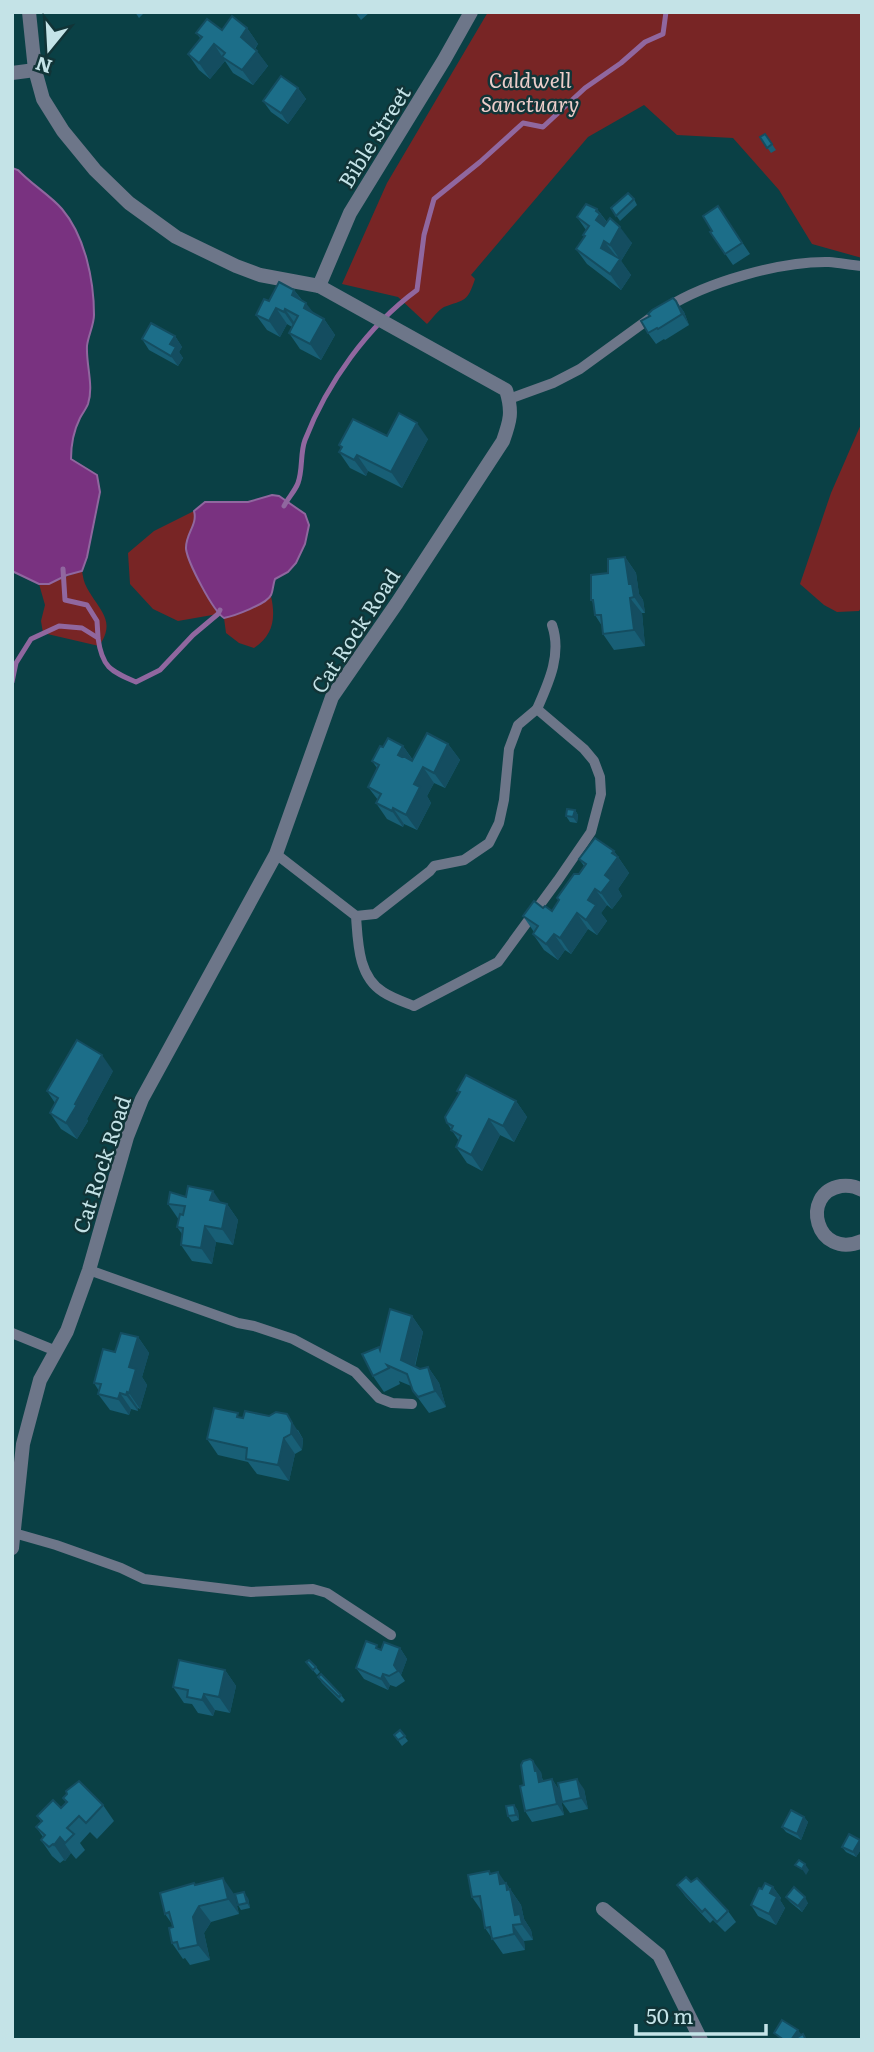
<svg xmlns="http://www.w3.org/2000/svg" width="874" height="2052" viewBox="0 0 874 2052" font-family="Literata,serif">
	<style>
		.green { fill: #782525 }
		.water { fill: #793280; stroke: #90679f; stroke-width: 2 }
		.lines { fill: none; stroke-linecap: round; stroke-linejoin: round }
		.stream { stroke: #90679f; stroke-width: 5 }
		.service { stroke: #6d7689; stroke-width: 10 }
		.minor { stroke: #6d7689; stroke-width: 14 }
		.wall { fill: #185f76 }
		.shaded-wall { fill: #144d60 }
		.building { fill: #1c6e89; stroke: #144d60; stroke-width: 2 }
		.labels { text-anchor: middle; dominant-baseline: central; stroke-width: 5; stroke-linejoin: round; paint-order: stroke }
		.park-label { font-size: 21px; font-style: italic; fill: #eccdca; stroke: #113437 }
		.street-label { font-size: 21px; fill: #c4e3e7; stroke: #113437 }
	</style>
	<rect width="100%" height="100%" fill="#0a4045"/>
	<g class="green">
		<path d="M488,12H862V258L812,244L779,190L733,138L677,135L644,105L588,137L471,275L475,279C467,303 465,299 444,307C438,310 432,319 427,324L398,297L342,284L387,183Z"/>
		<path d="M862,422V606L859,611L837,612L824,605L800,584L831,493Z"/>
		<path d="M194,511C198,525 185,534 186,548C188,565 209,599 218,614L178,621L153,609L130,584L128,553L154,531Z"/>
		<path d="M82,571C83,577 84,583 87,588C99,610 117,621 99,646L43,633L41,621L45,605L39,584C54,584 67,575 82,571Z"/>
		<path d="M271,596C276,619 273,635 254,648L239,643L226,633L224,618C240,615 258,607 271,596Z"/>
	</g>
	<g class="water">
		<path d="M12,168L18,170C31,184 51,196 62,209C85,236 94,280 94,315C94,325 88,336 87,346C86,365 94,386 88,404C86,409 82,414 80,418C73,432 71,445 71,459L97,475L100,492L87,557L82,571L67,575L49,584H39L12,571Z"/>
		<path d="M272,495L279,496L305,514L309,525L305,544L296,563L288,572L275,579C273,584 273,591 271,595C267,604 234,616 224,618C213,611 188,563 186,549C185,534 198,525 194,511L205,502H248Z"/>
	</g>
	<g class="lines">
		<g class="stream">
			<path d="M284,506C288,498 295,491 298,483C303,469 300,453 305,440C327,383 368,326 417,290L424,235L434,199L480,162L523,123L543,127L585,88L621,63L645,42L663,34L666,12"/>
			<path d="M63,569L65,600L87,605L97,621L98,637"/>
			<path d="M12,682L16,663L31,639L59,626L82,628L98,638C102,667 110,671 136,682L160,670L193,635L218,614L220,610"/>
		</g>
		<g class="service">
			<path d="M666,308C707,282 781,261 829,262C840,263 851,265 862,266"/>
			<path d="M509,399L553,383L580,369L653,316"/>
			<path d="M276,854L356,916C358,943 358,976 383,992C392,998 404,1002 414,1006L498,962L558,880L591,832L601,794L600,777L594,761L584,749L537,709C549,682 562,654 552,625"/>
			<path d="M356,916L375,914L430,871L434,866L464,860L489,843L499,823L504,800L509,749L518,725L537,709"/>
			<path d="M89,1270L238,1323L254,1326L293,1339L355,1372L379,1398L392,1403L412,1404"/>
			<path d="M12,1333L56,1351"/>
			<path d="M14,1533L56,1545L121,1568L144,1579L251,1592L313,1589L327,1593L391,1635"/>
		</g>
		<g class="minor">
			<path d="M12,73L35,70"/>
			<path d="M319,286L350,213L444,60L471,12"/>
			<path d="M862,1190C855,1186 849,1185 841,1186C799,1193 816,1261 862,1241"/>
			<path d="M12,1548L23,1444L40,1380L67,1331L89,1270L127,1137L142,1099L276,854L332,697L397,603L503,441C510,421 513,412 506,390L319,286L260,275L236,266L176,237L129,203L95,170L63,131L43,99L35,70L29,12"/>
			<path d="M603,1909L659,1955L701,2040"/>
		</g>
	</g>
	<g class="wall">
		<path d="M135,12H145L139,18Z"/>
		<path d="M355,12H370L361,20Z"/>
		<path d="M247,28L258,44L255,49L268,66L253,85L233,73L225,61L210,79L199,70L188,54L201,39L196,33Z"/>
		<path d="M298,88L306,99L288,124L271,112L263,101Z"/>
		<path d="M765,134L776,150L771,153L760,137Z"/>
		<path d="M634,199L637,205L620,221L611,208Z"/>
		<path d="M718,206L750,254L733,265L710,232L712,231Z"/>
		<path d="M597,209L607,222L632,243L621,261L620,260L631,275L621,290L587,264L576,249L585,237L583,235L586,230L577,217Z"/>
		<path d="M294,290L302,300L314,314L324,319L335,335L321,360L300,349L289,333L292,327L287,324L280,337L267,330L256,315L269,301Z"/>
		<path d="M676,301L684,312L689,325L665,340L664,339L656,344L648,333Z"/>
		<path d="M175,336L182,347L179,352L183,358L178,366L149,350L142,339Z"/>
		<path d="M387,436L428,439L402,488L368,471L366,476L350,468L339,452L341,448L339,445Z"/>
		<path d="M625,557L636,573L639,594L643,600L645,613H642L645,646L614,650L603,634L602,626L595,615L593,603L591,600L608,573Z"/>
		<path d="M448,744L460,760L445,788L434,783L427,796L431,803L417,830L404,824L403,827L387,819L376,803L378,800L368,787L377,768L372,761L383,747L403,746L413,760Z"/>
		<path d="M575,810L578,815L577,823L570,822L566,816Z"/>
		<path d="M614,851L629,873L618,889L622,896L612,909L607,905L601,913L607,921L597,935L588,929L571,954L565,950L558,960L544,950L533,934L534,932L523,916L543,908L552,911L584,866L579,859Z"/>
		<path d="M113,1071L87,1119L88,1121L77,1139L61,1129L50,1113L55,1103L47,1091Z"/>
		<path d="M457,1091L516,1101L527,1117L514,1142L500,1135L482,1171L467,1163L456,1147L459,1141L447,1123L459,1094Z"/>
		<path d="M186,1197L227,1204L238,1220L233,1245L216,1242L212,1264L192,1261L181,1245L182,1234L177,1227L179,1220L168,1204Z"/>
		<path d="M412,1316L423,1332L415,1367L420,1369L428,1367L439,1383L446,1407L429,1413L413,1391L411,1386L399,1381L400,1384L384,1392L373,1376L380,1349Z"/>
		<path d="M138,1337L149,1353L142,1377L147,1385L140,1409L138,1408V1411L131,1409L129,1415L110,1410L98,1394L99,1391L94,1383L115,1352Z"/>
		<path d="M241,1418L298,1430L303,1439L302,1450L295,1454L289,1481L257,1474L248,1462L218,1455L207,1439Z"/>
		<path d="M400,1648L407,1659L401,1675L405,1681L396,1687L390,1685L388,1690L364,1679L356,1668L380,1649Z"/>
		<path d="M306,1662L316,1667L320,1672L317,1675Z"/>
		<path d="M225,1670L236,1686L230,1713L215,1710L213,1716L198,1713L192,1704L184,1703L173,1687Z"/>
		<path d="M318,1677L341,1695L345,1700L342,1703L322,1683Z"/>
		<path d="M400,1730L408,1741L402,1746L394,1735Z"/>
		<path d="M541,1772L542,1778L544,1781L552,1779L559,1790L564,1815L532,1822L525,1811L524,1785Z"/>
		<path d="M584,1789L588,1809L570,1813L562,1802Z"/>
		<path d="M63,1798L103,1805L114,1821L97,1839L90,1832L80,1843L85,1850L76,1859L71,1853L65,1861L64,1860L60,1863L52,1856L41,1840L43,1837L36,1827L41,1822L37,1816L61,1808L66,1802Z"/>
		<path d="M514,1805L518,1811L519,1820L512,1822L508,1816Z"/>
		<path d="M804,1817L808,1822L801,1840L786,1832L782,1827Z"/>
		<path d="M860,1840L862,1843V1848L856,1857L846,1852L842,1847Z"/>
		<path d="M489,1871L491,1874L506,1883L521,1905L524,1919L531,1930L533,1940L524,1941L525,1950L503,1954L485,1928L483,1913L472,1897Z"/>
		<path d="M691,1882L728,1911L736,1922L725,1932L713,1920L710,1923L685,1896L677,1885Z"/>
		<path d="M195,1885L234,1894L239,1914L211,1922L204,1933L210,1960L190,1965L185,1958L183,1959L172,1943L173,1927L172,1924L165,1914Z"/>
		<path d="M773,1887L781,1898L780,1900L785,1908L776,1925L758,1916L751,1905L762,1889Z"/>
		<path d="M786,1897L808,1903L802,1912L790,1902Z"/>
		<path d="M248,1898L250,1908L241,1910L238,1905Z"/>
	</g>
	<g class="shaded-wall">
		<path d="M247,28L258,44L252,52L241,37Z"/>
		<path d="M214,44L225,61L210,79L199,63Z"/>
		<path d="M257,51L268,66L253,85L242,70Z"/>
		<path d="M298,88L306,99L288,124L281,113Z"/>
		<path d="M597,209L608,224L611,230L596,220V211Z"/>
		<path d="M620,227L632,243L621,261L610,245Z"/>
		<path d="M604,241L616,256L601,248Z"/>
		<path d="M620,259L631,275L621,290L610,274Z"/>
		<path d="M294,290L305,305L306,303L318,319L315,324L292,295Z"/>
		<path d="M676,301L684,312L689,325L682,314Z"/>
		<path d="M276,308L287,324L280,337L269,321Z"/>
		<path d="M285,309L296,325L295,328L284,312Z"/>
		<path d="M324,319L335,335L321,360L310,344Z"/>
		<path d="M175,336L182,347L179,352L183,358L178,366L171,356L170,344Z"/>
		<path d="M417,423L428,439L402,488L391,472Z"/>
		<path d="M357,455L368,471L366,476L354,460Z"/>
		<path d="M625,557L636,573L639,594L643,600L645,613L634,597L629,584Z"/>
		<path d="M630,598L642,613L645,646L634,630Z"/>
		<path d="M448,744L460,760L445,788L434,773Z"/>
		<path d="M403,746L414,762L398,755Z"/>
		<path d="M423,767L434,783L427,796L431,803L417,830L406,815L414,784Z"/>
		<path d="M393,808L404,824L403,827L392,811Z"/>
		<path d="M575,810L578,815L577,823L573,817Z"/>
		<path d="M614,851L629,873L618,889L622,896L612,909L601,893L605,875Z"/>
		<path d="M595,889L607,905L601,913L607,921L597,935L586,920L588,900Z"/>
		<path d="M577,913L588,929L571,954L560,938Z"/>
		<path d="M554,934L565,950L558,960L546,944Z"/>
		<path d="M102,1055L113,1071L87,1119L88,1121L77,1139L66,1123Z"/>
		<path d="M516,1101L527,1117L514,1142L503,1126Z"/>
		<path d="M489,1119L500,1135L482,1171L471,1155Z"/>
		<path d="M213,1191L224,1207L210,1200Z"/>
		<path d="M227,1204L238,1220L233,1245L222,1229Z"/>
		<path d="M205,1226L216,1242L212,1264L201,1248Z"/>
		<path d="M412,1316L423,1332L412,1376L401,1360Z"/>
		<path d="M138,1337L149,1353L142,1377L147,1385L140,1409L129,1393V1367Z"/>
		<path d="M428,1367L439,1383L446,1407L435,1391Z"/>
		<path d="M127,1392L138,1408V1411L126,1395Z"/>
		<path d="M120,1393L131,1409L129,1415L118,1399Z"/>
		<path d="M287,1414L303,1439L302,1450L291,1434Z"/>
		<path d="M284,1438L295,1454L289,1481L278,1465Z"/>
		<path d="M400,1648L407,1659L401,1675L394,1665Z"/>
		<path d="M225,1670L236,1686L230,1713L219,1697Z"/>
		<path d="M383,1674L390,1685L388,1690L381,1679Z"/>
		<path d="M204,1694L215,1710L213,1716L202,1700Z"/>
		<path d="M533,1761L541,1772L542,1778L544,1782H539L535,1771Z"/>
		<path d="M552,1779L559,1790L564,1815L557,1804Z"/>
		<path d="M577,1779L584,1789L588,1809L581,1798Z"/>
		<path d="M514,1805L518,1811L519,1820L516,1815Z"/>
		<path d="M804,1817L808,1822L801,1840L797,1834Z"/>
		<path d="M60,1837L71,1853L65,1861L54,1845Z"/>
		<path d="M860,1840L862,1843V1848L856,1857L853,1852Z"/>
		<path d="M805,1864L809,1870L806,1875L802,1869Z"/>
		<path d="M498,1872L521,1905L524,1919L531,1930L533,1940L515,1915L500,1884Z"/>
		<path d="M223,1878L234,1894L239,1914L228,1899Z"/>
		<path d="M773,1887L781,1898L780,1900L785,1908L776,1925L769,1914L770,1893Z"/>
		<path d="M244,1892L248,1898L250,1908L247,1903Z"/>
		<path d="M805,1897L808,1903L802,1912L798,1906Z"/>
		<path d="M199,1906L211,1922L204,1933L210,1960L198,1945L193,1917Z"/>
		<path d="M513,1925L524,1941L525,1950L514,1934Z"/>
		<path d="M798,2030L802,2035L799,2040H791Z"/>
	</g>
	<g class="building">
		<path d="M232,16L247,28L241,37L257,51L242,70L222,57L225,53L214,44L199,63L188,54L202,37L196,33L207,19L222,30Z"/>
		<path d="M281,76L298,88L281,113L263,101Z"/>
		<path d="M765,134L772,144L767,148L760,137Z"/>
		<path d="M628,193L634,199L616,216L611,208Z"/>
		<path d="M586,204L597,209L596,211L600,214L596,220L604,226L610,218L620,227L610,245L604,241L601,248L620,259L610,274L576,249L585,236L583,235L589,226L577,217Z"/>
		<path d="M718,206L742,243L725,254L710,232L712,231L703,216Z"/>
		<path d="M279,282L294,290L292,295L306,303L304,308L324,319L310,344L289,333L298,316L285,309L284,312L276,308L269,321L256,315L264,299L269,301Z"/>
		<path d="M673,298L676,301L682,314L658,329L657,328L648,333L641,321L650,316L648,314L652,310Z"/>
		<path d="M151,323L175,336L170,344L176,347L171,356L142,339Z"/>
		<path d="M399,413L417,423L391,472L357,455L354,460L339,452L342,447L339,445L353,419L387,436Z"/>
		<path d="M625,557L629,584H632L634,597L630,598L634,630L603,634L601,615H595L593,600H591V575L608,573V559Z"/>
		<path d="M427,733L448,744L434,773L423,767L414,784L420,787L406,815L393,808L392,811L376,803L381,794L368,787L379,765L372,761L380,746L383,747L388,738L403,746L398,755L402,757L403,756L412,761Z"/>
		<path d="M567,809L575,810L573,817L566,816Z"/>
		<path d="M595,838L614,851L612,853L618,857L605,875L611,880L601,893L595,889L588,900L596,905L586,920L577,913L560,938L554,934L546,944L533,934L538,926L523,916L534,901L543,908L545,906L552,911L559,900L557,898L574,874H579L586,864L579,859Z"/>
		<path d="M77,1040L102,1055L75,1104L77,1105L66,1123L50,1113L58,1098L47,1091Z"/>
		<path d="M466,1075L516,1101L503,1126L489,1119L471,1155L456,1147L461,1136L451,1130L453,1126L447,1123L445,1117L460,1092L457,1091Z"/>
		<path d="M188,1186L213,1191L210,1200L227,1204L222,1229L205,1226L201,1248L181,1245L183,1228L177,1227L180,1214L183,1215L185,1206L168,1204L170,1192L186,1197Z"/>
		<path d="M390,1309L412,1316L401,1360L420,1369L428,1367L435,1391L418,1397L413,1391L407,1374L387,1365L389,1368L373,1376L362,1354L379,1347L380,1350Z"/>
		<path d="M121,1333L138,1337L129,1367L136,1369L129,1393L127,1392L126,1395L120,1393L118,1399L98,1394L101,1384L94,1383L103,1349L115,1352Z"/>
		<path d="M214,1408L238,1413L237,1417L243,1418L245,1411L269,1416L276,1412L287,1414L292,1423L291,1434L284,1438L278,1465L246,1459L247,1448L207,1439Z"/>
		<path d="M366,1641L377,1645L376,1648L381,1650L384,1642L400,1648L394,1665L398,1671L389,1676L383,1674L381,1679L356,1668Z"/>
		<path d="M179,1660L225,1670L219,1697L204,1694L202,1700L187,1697L188,1690L173,1687Z"/>
		<path d="M309,1660L316,1667L313,1670L306,1662Z"/>
		<path d="M321,1674L341,1695L339,1697L318,1677Z"/>
		<path d="M400,1730L405,1736L398,1740L394,1735Z"/>
		<path d="M530,1759L533,1761L535,1771H537L539,1782L552,1779L557,1804L525,1811L520,1786L524,1785L521,1765L523,1761Z"/>
		<path d="M577,1779L581,1798L562,1802L558,1783Z"/>
		<path d="M79,1781L103,1805L86,1823L79,1816L67,1828L74,1834L65,1843L60,1837L54,1845L53,1844L49,1847L41,1840L45,1835L36,1827L42,1821L37,1816L53,1800L61,1808L67,1802L63,1798L67,1794L66,1791Z"/>
		<path d="M514,1805L516,1815L508,1816L506,1806Z"/>
		<path d="M791,1810L804,1817L797,1834L782,1827Z"/>
		<path d="M849,1834L860,1840L853,1852L842,1847Z"/>
		<path d="M799,1860L805,1864L802,1869L795,1865Z"/>
		<path d="M489,1871L490,1874L498,1872L500,1884L506,1883L507,1890L510,1889L515,1915L520,1914L522,1924L513,1925L514,1934L492,1939L490,1927L485,1928L480,1896L472,1897L468,1875Z"/>
		<path d="M686,1877L691,1882L697,1878L728,1911L717,1922L705,1909L702,1912L677,1885Z"/>
		<path d="M223,1878L228,1899L199,1906L193,1917L198,1945L179,1949L177,1942L172,1943L169,1928L173,1927L169,1912L165,1914L160,1893L194,1883L195,1885Z"/>
		<path d="M765,1883L773,1887L770,1893L777,1897L769,1914L751,1905L759,1888L762,1889Z"/>
		<path d="M794,1887L805,1897L798,1906L786,1897Z"/>
		<path d="M244,1892L247,1903L238,1905L235,1894Z"/>
		<path d="M782,2020L798,2030L791,2040H784L774,2033Z"/>
		<path d="M803,2034L806,2040H793Z"/>
	</g>
	<g class="labels">
		<g class="park-label">
			<text x="530" y="78">Caldwell<tspan x="530" dy="24">Sanctuary</tspan></text>
		</g>
		<g class="street-label">
			<text transform="translate(373 136) rotate(-58)">Bible Street</text>
			<text transform="translate(354 630) rotate(-57)">Cat Rock Road</text>
			<text transform="translate(100 1164) rotate(-72)">Cat Rock Road</text>
		</g>
	</g>
	<rect width="874" height="2052" fill="none" stroke="#c4e3e7" stroke-width="28"/>
	<g transform="translate(49 49) rotate(198)" stroke="#113437" stroke-width="5" paint-order="stroke">
	<path d="M0-5L12 26L0 18L-12 26Z" fill="#c4e3e7"/>
	<text y="-10" font-size="19" font-weight="bold" text-anchor="middle" fill="#c4e3e7">N</text>
	</g>
	<path d="M636 2024v10h130v-10" fill="none" stroke="#c4e3e7" stroke-width="3.5"/>
	<text x="646" y="2024" font-size="21" fill="#c4e3e7" stroke="#113437" stroke-width="5" paint-order="stroke">50 m</text>
</svg>
